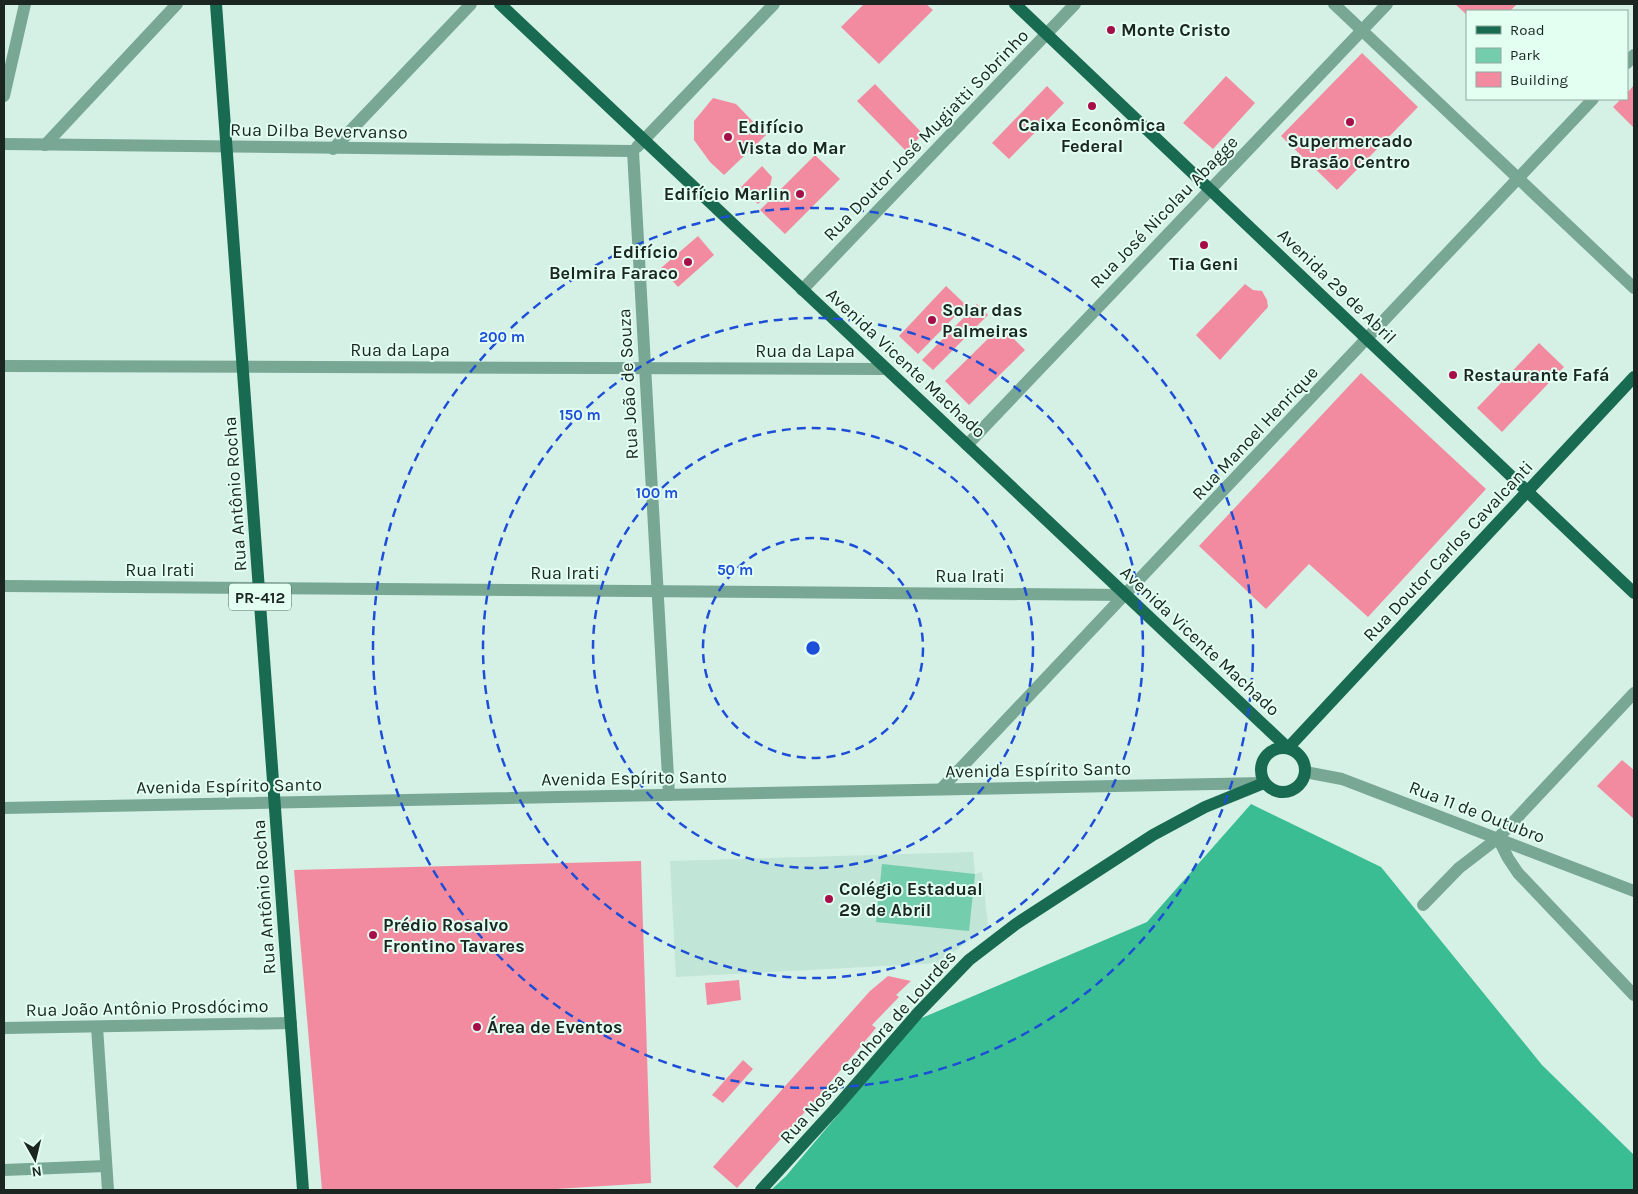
<svg xmlns="http://www.w3.org/2000/svg" width="1638" height="1194" viewBox="0 0 1638 1194" font-family="Karla,sans-serif">
	<style>
		.built { fill: #c1e5d6 }
		.green { fill: #74cdac }
		.forest { fill: #3bbd94 }
		.building { fill: #f28ba0 }
		.lines { fill: none; stroke-linecap: round; stroke-linejoin: round }
		.minor { stroke: #78a794; stroke-width: 12 }
		.major { stroke: #186a51; stroke-width: 12 }
		.ring { fill: none; stroke: #1d4ed8; stroke-width: 2.5; stroke-dasharray: 9 6 }
		.poi-dot { fill: #a50e48; stroke: #e2fff2; stroke-width: 2 }
		.labels { text-anchor: middle; dominant-baseline: central; stroke-width: 4; stroke-linejoin: round; paint-order: stroke }
		.shield { fill: #e2fff2; stroke: #576760; stroke-width: 1 }
		.shield-label { font-size: 16px; font-weight: bold; fill: #1b2622 }
		.poi-label { font-size: 18px; font-weight: bold; fill: #1b2622; stroke: #e2fff2; text-anchor: start }
		.street-label { font-size: 18px; fill: #1b2622; stroke: #e2fff2 }
		.centre { fill: #1d4ed8; stroke: #e2fff2; stroke-width: 2.5 }
		.ring-label { font-size: 15px; text-anchor: middle; font-weight: bold; fill: #1d4ed8; stroke: #e2fff2; stroke-width: 4; stroke-linejoin: round; paint-order: stroke }
	</style>
	<rect width="100%" height="100%" fill="#d5f1e5"/>
	<path class="built" d="M973,852L975,874L982,872L988,925L940,963L676,977L670,861Z"/>
	<path class="green" d="M882,864L975,874L969,931L876,922Z"/>
	<path class="forest" d="M1251,804L1381,867L1542,1065L1634,1155V1190H771L786,1176L841,1111L917,1020L1147,922Z"/>
	<g class="building">
		<path d="M864,4H926L933,10L879,64L841,27Z"/>
		<path d="M1455,4H1517L1510,11H1467V15Z"/>
		<path d="M1362,53L1418,107L1337,190L1281,136Z"/>
		<path d="M1226,76L1255,103L1213,149L1183,123Z"/>
		<path d="M875,84L923,134L906,151L857,101Z"/>
		<path d="M1634,85V128L1613,107L1621,99H1627V93Z"/>
		<path d="M1047,86L1064,103L1009,159L992,143Z"/>
		<path d="M713,98L736,104L766,135L724,175L710,162L694,140V121Z"/>
		<path d="M815,155L840,179L785,234L760,210Z"/>
		<path d="M762,166L772,177L770,186L773,189L758,204L741,187Z"/>
		<path d="M698,236L714,255L678,287L661,268Z"/>
		<path d="M1245,284L1253,290L1262,291L1267,300L1268,307L1220,360L1196,335Z"/>
		<path d="M946,286L966,305L918,354L899,336Z"/>
		<path d="M977,304L988,315L933,370L922,360Z"/>
		<path d="M1001,326L1025,350L969,405L945,381Z"/>
		<path d="M1539,343L1564,367L1502,432L1477,408Z"/>
		<path d="M1361,373L1486,489L1368,617L1309,564L1266,609L1199,546Z"/>
		<path d="M1622,760L1634,770V819L1597,786Z"/>
		<path d="M641,861L651,1183L540,1190H322L294,870Z"/>
		<path d="M888,976L911,981L896,995L899,997L872,1025L876,1028L812,1104L737,1188L713,1167L870,991Z"/>
		<path d="M739,980L741,1000L707,1005L705,983Z"/>
		<path d="M743,1060L753,1069L723,1103L712,1095Z"/>
	</g>
	<g class="lines">
		<g class="minor">
			<path d="M1334,4L1634,288"/>
			<path d="M1627,63L1634,55"/>
			<path d="M4,96L25,4"/>
			<path d="M4,144L633,151"/>
			<path d="M45,145L177,4"/>
			<path d="M637,147L774,4"/>
			<path d="M333,149L471,4"/>
			<path d="M633,151L669,795"/>
			<path d="M802,290L1075,4"/>
			<path d="M4,366L886,369"/>
			<path d="M967,445L1387,4"/>
			<path d="M4,586L1126,595"/>
			<path d="M1305,772L1342,779L1634,891"/>
			<path d="M941,789L1593,99"/>
			<path d="M4,808L1264,783"/>
			<path d="M1498,838L1508,858L1518,873L1634,995"/>
			<path d="M1423,905L1459,868L1498,838L1634,693"/>
			<path d="M97,1027L108,1190"/>
			<path d="M4,1028L291,1023"/>
			<path d="M4,1170L106,1166"/>
		</g>
		<g class="major">
			<path d="M216,4L303,1190"/>
			<path d="M500,4L1288,748L1634,377"/>
			<path d="M1015,4L1634,593"/>
			<circle cx="1283" cy="770" r="22"/>
			<path d="M761,1190L834,1110L917,1014L969,960L1016,924L1153,835L1205,807L1264,783"/>
		</g>
	</g>
	<g class="ring">
		<circle cx="813" cy="648" r="110"/>
		<circle cx="813" cy="648" r="220"/>
		<circle cx="813" cy="648" r="330"/>
		<circle cx="813" cy="648" r="440"/>
	</g>
	<g class="poi-dot">
		<circle cx="1111" cy="30" r="5"/>
		<circle cx="1092" cy="106" r="5"/>
		<circle cx="1350" cy="122" r="5"/>
		<circle cx="728" cy="137" r="5"/>
		<circle cx="800" cy="194" r="5"/>
		<circle cx="1204" cy="245" r="5"/>
		<circle cx="688" cy="262" r="5"/>
		<circle cx="932" cy="320" r="5"/>
		<circle cx="1453" cy="375" r="5"/>
		<circle cx="829" cy="899" r="5"/>
		<circle cx="373" cy="935" r="5"/>
		<circle cx="477" cy="1027" r="5"/>
	</g>
	<g class="labels">
		<rect class="shield" x="229" y="583.5" width="62" height="27" rx="4"/>
		<g class="shield-label">
			<text x="260" y="597">PR-412</text>
		</g>
		<g class="poi-label">
			<text x="1121" y="30">Monte Cristo</text>
			<text x="1092" y="125" text-anchor="middle">Caixa Econômica<tspan x="1092" dy="21">Federal</tspan></text>
			<text x="738" y="127">Edifício<tspan x="738" dy="21">Vista do Mar</tspan></text>
			<text x="1350" y="141" text-anchor="middle">Supermercado<tspan x="1350" dy="21">Brasão Centro</tspan></text>
			<text x="790" y="194" text-anchor="end">Edifício Marlin</text>
			<text x="678" y="252" text-anchor="end">Edifício<tspan x="678" dy="21">Belmira Faraco</tspan></text>
			<text x="1204" y="264" text-anchor="middle">Tia Geni</text>
			<text x="942" y="310">Solar das<tspan x="942" dy="21">Palmeiras</tspan></text>
			<text x="1463" y="375">Restaurante Fafá</text>
			<text x="839" y="889">Colégio Estadual<tspan x="839" dy="21">29 de Abril</tspan></text>
			<text x="383" y="925">Prédio Rosalvo<tspan x="383" dy="21">Frontino Tavares</tspan></text>
			<text x="487" y="1027">Área de Eventos</text>
		</g>
		<g class="street-label">
			<text transform="translate(319 131) rotate(1)">Rua Dilba Bevervanso</text>
			<text transform="translate(926 135) rotate(-46)">Rua Doutor José Mugiatti Sobrinho</text>
			<text transform="translate(1164 212) rotate(-46)">Rua José Nicolau Abagge</text>
			<text transform="translate(1337 286) rotate(44)">Avenida 29 de Abril</text>
			<text x="400" y="350">Rua da Lapa</text>
			<text x="805" y="351">Rua da Lapa</text>
			<text transform="translate(906 363) rotate(43)">Avenida Vicente Machado</text>
			<text transform="translate(628 384) rotate(-93)">Rua João de Souza</text>
			<text transform="translate(1255 433) rotate(-47)">Rua Manoel Henrique</text>
			<text transform="translate(235 494) rotate(-94)">Rua Antônio Rocha</text>
			<text transform="translate(1448 551) rotate(-47)">Rua Doutor Carlos Cavalcanti</text>
			<text x="160" y="570">Rua Irati</text>
			<text x="565" y="573">Rua Irati</text>
			<text x="970" y="576">Rua Irati</text>
			<text transform="translate(1200 641) rotate(43)">Avenida Vicente Machado</text>
			<text transform="translate(1038 770) rotate(-1)">Avenida Espírito Santo</text>
			<text transform="translate(634 778) rotate(-1)">Avenida Espírito Santo</text>
			<text transform="translate(229 786) rotate(-1)">Avenida Espírito Santo</text>
			<text transform="translate(1477 812) rotate(21)">Rua 11 de Outubro</text>
			<text transform="translate(264 897) rotate(-94)">Rua Antônio Rocha</text>
			<text transform="translate(147 1008) rotate(-1)">Rua João Antônio Prosdócimo</text>
			<text transform="translate(868 1047) rotate(-48)">Rua Nossa Senhora de Lourdes</text>
		</g>
	</g>
	<circle cx="813" cy="648" r="8" class="centre"/>
	<g class="ring-label">
		<text x="502" y="342">200 m</text>
		<text x="580" y="420">150 m</text>
		<text x="657" y="498">100 m</text>
		<text x="735" y="575">50 m</text>
	</g>
	<rect width="1638" height="1194" fill="none" stroke="#1b2622" stroke-width="10"/>
	<rect x="1466" y="10" width="162" height="90" fill="#e2fff2" stroke="#92a89f"/>
	<rect x="1476" y="26" width="25" height="8" fill="#186a51" stroke="#92a89f"/>
	<text x="1510" y="35" font-size="15" fill="#1b2622">Road</text>
	<rect x="1476" y="48" width="25" height="15" fill="#74cdac" stroke="#92a89f"/>
	<text x="1510" y="60" font-size="15" fill="#1b2622">Park</text>
	<rect x="1476" y="72" width="25" height="15" fill="#f28ba0" stroke="#92a89f"/>
	<text x="1510" y="85" font-size="15" fill="#1b2622">Building</text>
	<g transform="translate(35 1159) rotate(172)" stroke="#e2fff2" stroke-width="4" paint-order="stroke">
	<path d="M0-4L9 19L0 12L-9 19Z" fill="#1b2622"/>
	<text y="-8" font-size="14" font-weight="bold" text-anchor="middle" fill="#1b2622">N</text>
	</g>
</svg>
